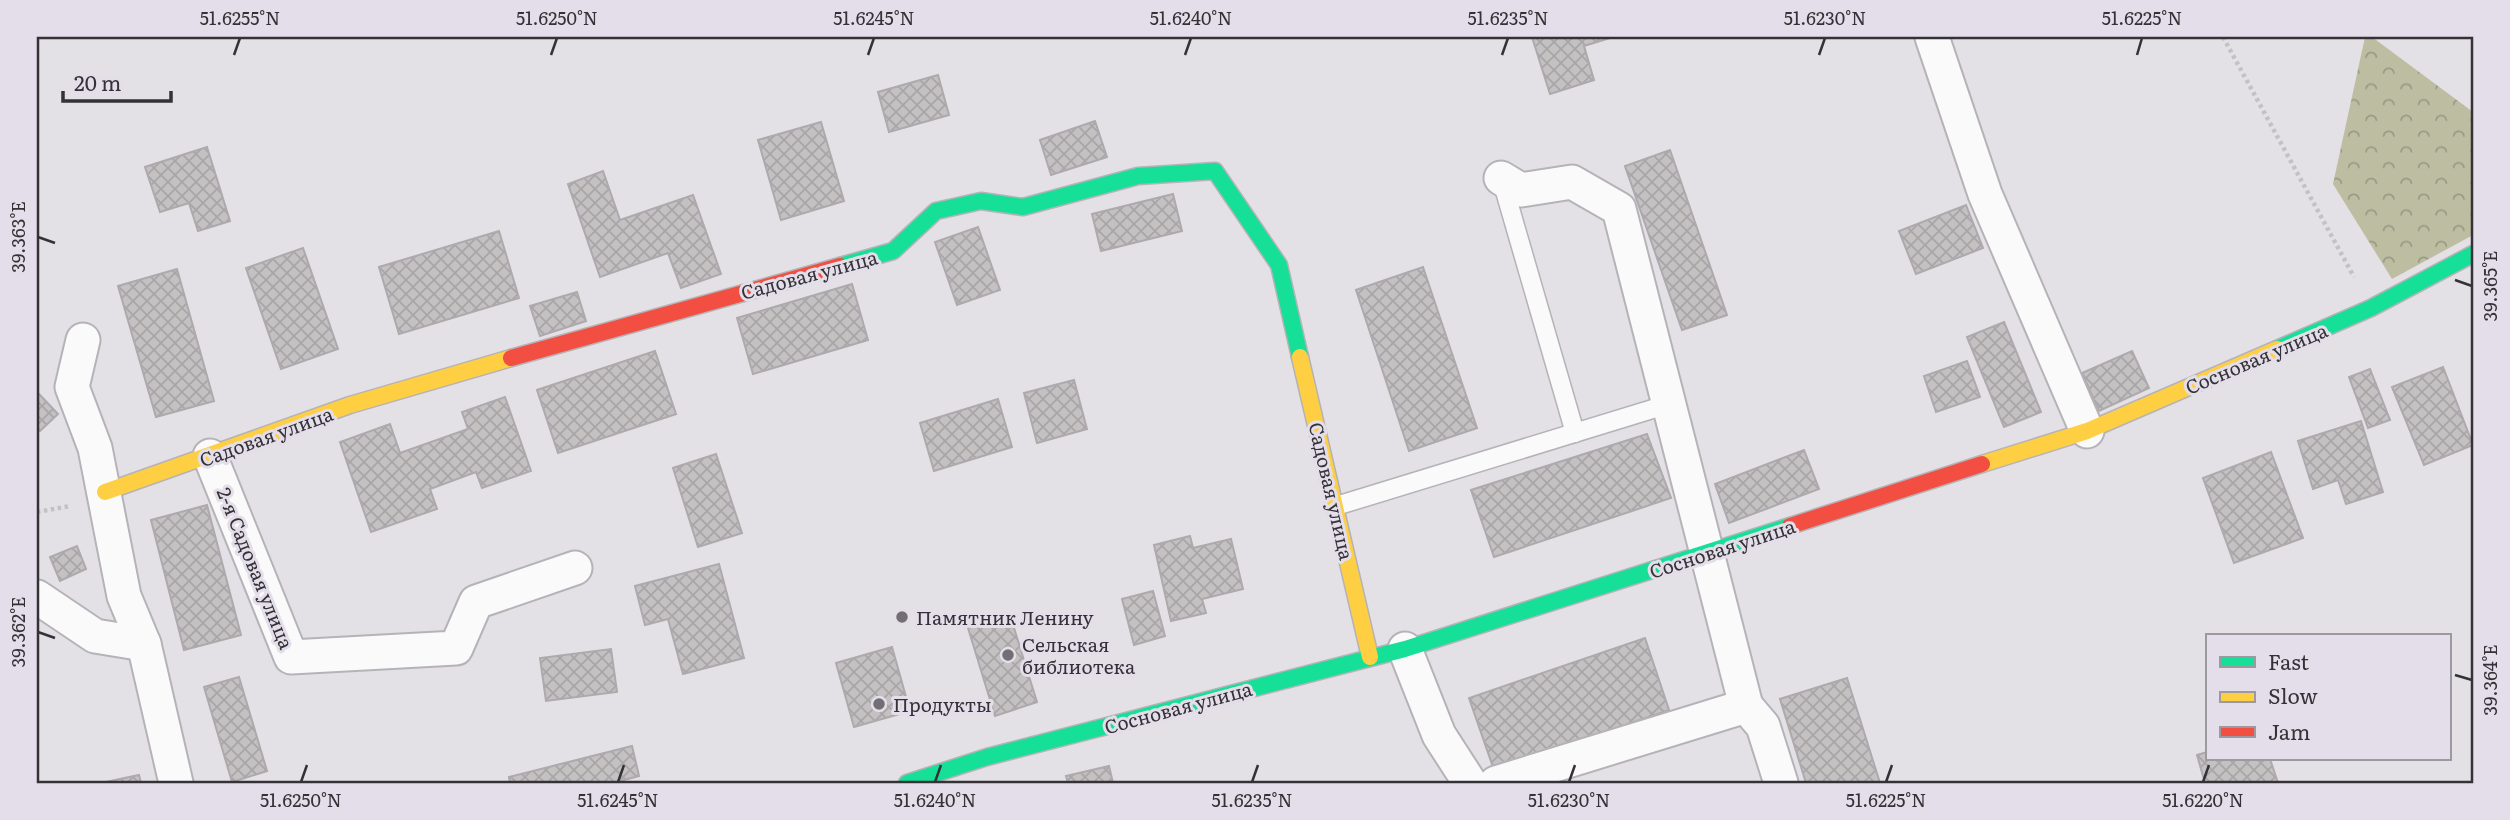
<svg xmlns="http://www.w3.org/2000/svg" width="2510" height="820" viewBox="0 0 2510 820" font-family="Literata,serif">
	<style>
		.forest { fill: url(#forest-crowns) }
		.building { fill: url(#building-cross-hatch); stroke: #ada9ac; stroke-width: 2 }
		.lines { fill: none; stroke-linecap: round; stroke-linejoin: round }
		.lane-casing { stroke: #b5b3b7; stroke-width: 21 }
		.street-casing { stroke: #b5b3b7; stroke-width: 37 }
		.fast-casing { stroke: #b5b3b7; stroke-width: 19 }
		.slow-casing { stroke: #b5b3b7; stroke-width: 19 }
		.jam-casing { stroke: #b5b3b7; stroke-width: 19 }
		.path { stroke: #c2c2c4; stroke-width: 4.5; stroke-dasharray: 3.5 3.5; stroke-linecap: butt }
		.lane { stroke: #fbfafb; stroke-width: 18 }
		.street { stroke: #fbfafb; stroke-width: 33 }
		.fast { stroke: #16e098; stroke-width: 16 }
		.slow { stroke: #ffcf43; stroke-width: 16 }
		.jam { stroke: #f24e42; stroke-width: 16 }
		.ticks { fill: none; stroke: #343236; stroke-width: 2.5 }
		.poi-dot { fill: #716f74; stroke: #e3dee9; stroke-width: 2.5 }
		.labels { text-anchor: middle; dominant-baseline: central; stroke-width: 6; stroke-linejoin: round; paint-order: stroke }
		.street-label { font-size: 19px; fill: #343236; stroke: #e3dee9 }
		.poi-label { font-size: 19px; fill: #343236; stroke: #e3dee9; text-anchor: start }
		.neatline { fill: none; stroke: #343236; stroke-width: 2.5 }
		.ticks-label { font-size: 18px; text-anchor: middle; fill: #343236 }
	</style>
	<defs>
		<pattern id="forest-crowns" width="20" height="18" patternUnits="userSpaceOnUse" patternTransform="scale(1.75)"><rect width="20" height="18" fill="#bdbda2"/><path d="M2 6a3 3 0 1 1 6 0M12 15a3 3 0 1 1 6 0" fill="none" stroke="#9a9a85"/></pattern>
		<pattern id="building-cross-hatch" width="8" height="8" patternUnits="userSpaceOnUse" patternTransform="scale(1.75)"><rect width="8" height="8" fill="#c4c1c3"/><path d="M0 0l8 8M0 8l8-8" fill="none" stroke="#a9a6a8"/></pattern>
	</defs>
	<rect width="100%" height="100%" fill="#e3e1e6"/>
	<path class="forest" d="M2365,37H2372L2473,112V235L2392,279L2333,184Z"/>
	<g class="building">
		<path d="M1532,37H1613L1584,46L1594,80L1550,94Z"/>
		<path d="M938,75L949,115L889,132L878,92Z"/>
		<path d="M1095,121L1107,157L1051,175L1040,140Z"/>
		<path d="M821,122L844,201L781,220L758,140Z"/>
		<path d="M207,147L230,221L198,231L189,203L160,212L145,167Z"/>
		<path d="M1670,150L1727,315L1682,330L1625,166Z"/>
		<path d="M603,171L620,220L693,195L721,274L681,288L668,253L600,277L568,184Z"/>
		<path d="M1173,194L1182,231L1101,251L1092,214Z"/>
		<path d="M1966,205L1983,248L1916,274L1899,231Z"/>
		<path d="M978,227L1000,290L957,305L935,242Z"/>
		<path d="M499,231L519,298L399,334L379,267Z"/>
		<path d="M303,248L338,349L281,369L246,268Z"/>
		<path d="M1423,267L1477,428L1409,451L1356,290Z"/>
		<path d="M177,269L214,401L156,417L118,286Z"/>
		<path d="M852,284L868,340L753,374L737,318Z"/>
		<path d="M577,292L586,321L540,336L530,306Z"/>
		<path d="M2004,322L2041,412L2004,427L1967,337Z"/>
		<path d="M655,351L676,414L558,453L537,390Z"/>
		<path d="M2132,351L2149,388L2099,411L2082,373Z"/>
		<path d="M1967,361L1980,397L1936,412L1924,376Z"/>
		<path d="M2443,367L2473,445L2424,465L2392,387Z"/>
		<path d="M2370,369L2390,420L2368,428L2349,377Z"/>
		<path d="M1074,380L1087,429L1037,443L1024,393Z"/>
		<path d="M39,394L58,414L40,431L37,427V396Z"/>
		<path d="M505,397L531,471L482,488L476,472L430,489L437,509L371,532L340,442L390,424L400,453L468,429L462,412Z"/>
		<path d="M998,399L1012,447L934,471L920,423Z"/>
		<path d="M2361,421L2383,492L2346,504L2338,480L2313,489L2298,441Z"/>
		<path d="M1647,434L1671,498L1494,557L1471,490Z"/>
		<path d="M1804,450L1819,489L1729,523L1715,484Z"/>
		<path d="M2271,452L2303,538L2234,563L2203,478Z"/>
		<path d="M716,454L742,533L698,547L673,468Z"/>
		<path d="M207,505L241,635L184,650L151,520Z"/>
		<path d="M1190,536L1193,548L1231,539L1243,589L1202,599L1206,613L1171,621L1154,545Z"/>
		<path d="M77,546L86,569L60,581L50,557Z"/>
		<path d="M719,564L744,658L683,674L668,619L645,625L635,586Z"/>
		<path d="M1153,591L1165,636L1134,645L1122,599Z"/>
		<path d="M1010,615L1037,702L995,716L968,628Z"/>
		<path d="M1645,638L1669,710L1494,770L1469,698Z"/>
		<path d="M892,647L910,711L854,727L836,663Z"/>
		<path d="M611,649L617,692L546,701L540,658Z"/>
		<path d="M239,677L267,771L232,782L204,687Z"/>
		<path d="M1847,678L1880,783H1806L1780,699Z"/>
		<path d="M632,746L639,776L613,783H510L509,777Z"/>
		<path d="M2207,752V759H2270L2278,783H2205L2197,755Z"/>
		<path d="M1109,766L1113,783H1068L1066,776Z"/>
		<path d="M139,775L141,783H101Z"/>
	</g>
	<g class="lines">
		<g class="lane-casing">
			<g id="lane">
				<path d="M1502,181L1575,433"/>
				<path d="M1336,506L1669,404"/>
			</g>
		</g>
		<g class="street-casing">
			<g id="street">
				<path d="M1932,37L1985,194L2087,431"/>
				<path d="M1501,178L1521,190L1572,182L1619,209L1746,706"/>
				<path d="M83,340L72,387L95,448L124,596L144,644L176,783"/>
				<path d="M210,456L291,657L456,648L476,602L575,568"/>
				<path d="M37,597L95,636L144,644"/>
				<path d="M1405,649L1439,735L1470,783"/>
				<path d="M1496,783L1746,706L1763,726L1781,783"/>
			</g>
		</g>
		<g class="fast-casing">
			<g id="fast">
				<path d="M840,266L893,251L936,211L981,201L1023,207L1138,176L1215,171L1279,265L1300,357"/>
				<path d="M2277,349L2371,308L2473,254"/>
				<path d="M907,783L987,757L1405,649L1790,526"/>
			</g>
		</g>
		<g class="slow-casing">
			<g id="slow">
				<path d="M1300,357L1370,657"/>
				<path d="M1982,464L2087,431L2277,349"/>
				<path d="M105,492L350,405L511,358"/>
			</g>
		</g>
		<g class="jam-casing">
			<g id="jam">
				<path d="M511,358L840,266"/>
				<path d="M1790,526L1982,464"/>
			</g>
		</g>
		<g class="path">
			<path d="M2223,37L2354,277"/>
			<path d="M37,512L70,506"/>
		</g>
		<use href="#lane" class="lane"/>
		<use href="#street" class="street"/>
		<use href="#fast" class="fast"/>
		<use href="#slow" class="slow"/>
		<use href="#jam" class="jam"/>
	</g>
	<path class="ticks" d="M234,55L240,38M551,55L557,38M868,55L874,38M1185,55L1191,38M1502,55L1508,38M1819,55L1825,38M2137,55L2142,38M38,237L55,243M2455,280L2472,286M38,632L55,638M2455,675L2472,680M301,782L307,765M618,782L624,765M935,782L941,765M1252,782L1258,765M1569,782L1575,765M1886,782L1892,765M2203,782L2209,765"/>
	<g class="poi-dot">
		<circle cx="902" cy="617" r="7"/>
		<circle cx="1008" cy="655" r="7"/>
		<circle cx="879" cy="704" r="7"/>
	</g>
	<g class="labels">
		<g class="street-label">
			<text transform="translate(809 274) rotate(-15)">Садовая улица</text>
			<text transform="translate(2256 358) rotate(-23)">Сосновая улица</text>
			<text transform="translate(266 436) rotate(-20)">Садовая улица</text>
			<text transform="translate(1332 491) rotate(77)">Садовая улица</text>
			<text transform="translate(1722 548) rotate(-18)">Сосновая улица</text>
			<text transform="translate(256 568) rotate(68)">2-я Садовая улица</text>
			<text transform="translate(1178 707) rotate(-15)">Сосновая улица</text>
		</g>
		<g class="poi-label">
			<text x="916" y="617">Памятник Ленину</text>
			<text x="1022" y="644">Сельская<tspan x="1022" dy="22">библиотека</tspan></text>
			<text x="893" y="704">Продукты</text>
		</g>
	</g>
	<rect width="2510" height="820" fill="none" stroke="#e3dee9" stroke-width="77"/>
	<rect x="2206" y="634" width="245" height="126" fill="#e3dee9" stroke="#9d99a1" stroke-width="2"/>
	<rect x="2220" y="657" width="35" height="10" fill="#16e098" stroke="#9d99a1" stroke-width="2"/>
	<text x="2268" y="670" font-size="21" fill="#343236">Fast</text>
	<rect x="2220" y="692" width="35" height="10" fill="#ffcf43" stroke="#9d99a1" stroke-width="2"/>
	<text x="2268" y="704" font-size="21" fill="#343236">Slow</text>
	<rect x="2220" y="727" width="35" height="10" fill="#f24e42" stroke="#9d99a1" stroke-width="2"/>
	<text x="2268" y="740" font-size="21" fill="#343236">Jam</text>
	<path d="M63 91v10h108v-10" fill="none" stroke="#343236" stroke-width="3.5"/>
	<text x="74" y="91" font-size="21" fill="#343236" stroke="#e3dee9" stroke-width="5" paint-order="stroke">20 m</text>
	<rect x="38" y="38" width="2434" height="744" class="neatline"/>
	<g class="ticks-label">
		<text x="240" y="25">51.6255°N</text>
		<text x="557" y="25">51.6250°N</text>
		<text x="874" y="25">51.6245°N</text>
		<text x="1191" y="25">51.6240°N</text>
		<text x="1508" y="25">51.6235°N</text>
		<text x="1825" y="25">51.6230°N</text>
		<text x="2142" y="25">51.6225°N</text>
		<text transform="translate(19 237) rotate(-90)" y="6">39.363°E</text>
		<text transform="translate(2491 286) rotate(-90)" y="6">39.365°E</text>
		<text transform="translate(19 632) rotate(-90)" y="6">39.362°E</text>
		<text transform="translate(2491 680) rotate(-90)" y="6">39.364°E</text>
		<text x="301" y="807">51.6250°N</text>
		<text x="618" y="807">51.6245°N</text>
		<text x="935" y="807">51.6240°N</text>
		<text x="1252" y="807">51.6235°N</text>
		<text x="1569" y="807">51.6230°N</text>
		<text x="1886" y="807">51.6225°N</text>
		<text x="2203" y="807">51.6220°N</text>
	</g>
</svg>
